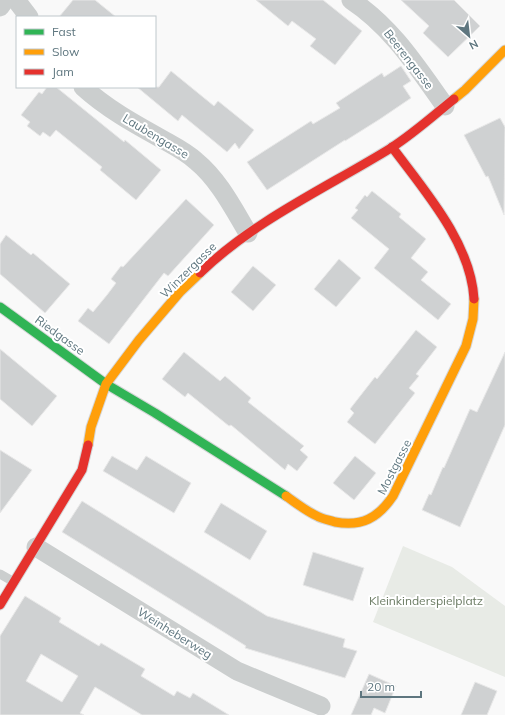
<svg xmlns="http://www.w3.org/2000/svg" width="505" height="715" viewBox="0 0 505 715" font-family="Mulish,sans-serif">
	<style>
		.green { fill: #e8ebe6 }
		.building { fill: #cfd1d2; stroke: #e8e8e8; fill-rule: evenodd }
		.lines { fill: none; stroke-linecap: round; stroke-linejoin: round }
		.fast-casing { stroke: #d5d6d7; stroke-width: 11 }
		.slow-casing { stroke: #d5d6d7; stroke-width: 11 }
		.jam-casing { stroke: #d5d6d7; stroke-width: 11 }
		.lane { stroke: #cbcece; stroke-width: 9 }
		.street { stroke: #cbcece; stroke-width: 19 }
		.fast { stroke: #30b455; stroke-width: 9 }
		.slow { stroke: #ff9f0a; stroke-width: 9 }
		.jam { stroke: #e5322d; stroke-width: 9 }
		.labels { text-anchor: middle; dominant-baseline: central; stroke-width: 4; stroke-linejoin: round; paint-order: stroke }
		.street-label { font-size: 12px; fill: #5e767f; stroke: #fff }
		.park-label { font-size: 12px; fill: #6b7b63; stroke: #fff }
	</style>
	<rect width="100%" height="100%" fill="#f9f9f9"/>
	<path class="green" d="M403,546L452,567L505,606V677L373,622Z"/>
	<g class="building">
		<path d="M73,0H95L116,17H59Z"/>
		<path d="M256,0H323L362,31L335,65L310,46L316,39L292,21L288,26Z"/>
		<path d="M401,0H454L480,26L448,57L423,33L429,26Z"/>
		<path d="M401,66L411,81L403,86L411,98L380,119L345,141V140L267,190L247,162L311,121L313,124L340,108L336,103L382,73L384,77Z"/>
		<path d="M171,71L214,106L218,101L254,130L239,149L235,143L227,152L182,115L178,121L137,87H159Z"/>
		<path d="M47,87H56L124,142L125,140L161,170L136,200L100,170L102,167L56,130L50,137L43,132L40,136L27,126L30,122L21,115L39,92L42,94Z"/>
		<path d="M500,118L505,127L504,215L488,176L486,177L464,135Z"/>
		<path d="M372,191L401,214L399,217L426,239L411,258L428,272L421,280L451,304L438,320L374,268L389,249L351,218L358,210L355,208L365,195L367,197Z"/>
		<path d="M186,199L214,225L168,276L164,273L109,344L78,321L88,308L93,312L107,295L116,283L111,279L121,266L123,267Z"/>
		<path d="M6,235L31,255L33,253L70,284L45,313L0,274V244Z"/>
		<path d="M339,259L361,278L336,307L314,289Z"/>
		<path d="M253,266L276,285L253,311L231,292Z"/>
		<path d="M416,330L437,347L416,374L419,376L409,388L415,393L375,444L347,422L354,413L350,409L375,377L377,379Z"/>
		<path d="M0,349L57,396L32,426L0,399Z"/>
		<path d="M184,352L220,381L225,376L251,398L248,402L304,446L300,450L308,457L297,471L288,464L285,470L231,425L229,426L188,393L185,397L162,379Z"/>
		<path d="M505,352V425L460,527L422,510L429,494L431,495L443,467L444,468L470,409L477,412Z"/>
		<path d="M0,450L32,470L0,513Z"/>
		<path d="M112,456L137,470L146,456L191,483L174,513L103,471Z"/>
		<path d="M355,456L376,473L354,500L333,483Z"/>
		<path d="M82,501L267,616L345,639L343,647L357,651L345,678L245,648L246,646L62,532Z"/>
		<path d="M221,503L267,531L250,560L204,532Z"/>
		<path d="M313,552L364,568L353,601L303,585Z"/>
		<path d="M25,596L61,618L59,622L99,646L101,643L145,669L141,676L174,696L177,691L190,698L193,693L229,715H142L95,687L80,713L84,715H0V636ZM41,654L78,676L62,702L26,681Z"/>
		<path d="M369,674L396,686L385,713L374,708L371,715H351Z"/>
		<path d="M475,682L497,691L487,715H461Z"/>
	</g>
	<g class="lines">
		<g class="fast-casing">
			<path id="fast" d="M0,307L106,384L155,413L286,496"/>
		</g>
		<g class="slow-casing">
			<g id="slow">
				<path d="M454,99L465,90L505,50"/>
				<path d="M88,445L91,427L106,384L139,340L180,292L200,273"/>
				<path d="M286,496C296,503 306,511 317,516C322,519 329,520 335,522C362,527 378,518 393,496L466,346L473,319L474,299"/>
			</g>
		</g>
		<g class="jam-casing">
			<g id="jam">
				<path d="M392,147C424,190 471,243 474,299"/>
				<path d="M200,273C255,220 326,188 391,148C413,134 433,116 454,99"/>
				<path d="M0,605L82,470L88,445"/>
			</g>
		</g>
		<path class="lane" d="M0,574L14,582"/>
		<g class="street">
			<path d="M16,0L29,17"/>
			<path d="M351,0C392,27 417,67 445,106"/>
			<path d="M0,7L5,0"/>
			<path d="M83,87C106,108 133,123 160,138C172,145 185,151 196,161C219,180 233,208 248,233"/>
			<path d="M36,547L237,671L321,706"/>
		</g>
		<use href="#fast" class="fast"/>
		<use href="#slow" class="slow"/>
		<use href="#jam" class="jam"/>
	</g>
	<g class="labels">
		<g class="street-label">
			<text transform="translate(409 59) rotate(52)">Beerengasse</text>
			<text transform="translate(156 136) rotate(31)">Laubengasse</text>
			<text transform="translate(188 270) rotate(-45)">Winzergasse</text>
			<text transform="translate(60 335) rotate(36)">Riedgasse</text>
			<text transform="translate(394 467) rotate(-63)">Mostgasse</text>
			<text transform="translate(175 633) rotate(32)">Weinheberweg</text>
		</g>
		<g class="park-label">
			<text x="426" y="600">Kleinkinderspielplatz</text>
		</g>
	</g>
	<rect x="16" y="16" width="140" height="72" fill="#ffffff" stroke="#bfc8cc"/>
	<rect x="24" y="29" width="20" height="6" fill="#30b455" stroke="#bfc8cc"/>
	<text x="52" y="36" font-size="12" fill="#5e767f">Fast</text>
	<rect x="24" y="49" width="20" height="6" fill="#ff9f0a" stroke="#bfc8cc"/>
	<text x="52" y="56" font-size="12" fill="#5e767f">Slow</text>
	<rect x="24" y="69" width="20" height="6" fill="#e5322d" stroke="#bfc8cc"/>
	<text x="52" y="76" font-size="12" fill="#5e767f">Jam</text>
	<g transform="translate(469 36) rotate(152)" stroke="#ffffff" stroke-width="3" paint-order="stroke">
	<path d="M0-3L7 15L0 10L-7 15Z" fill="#5e767f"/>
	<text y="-6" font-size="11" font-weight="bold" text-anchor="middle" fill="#5e767f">N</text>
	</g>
	<path d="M361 691v6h60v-6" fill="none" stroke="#5e767f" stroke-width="2"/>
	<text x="367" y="691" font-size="12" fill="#5e767f" stroke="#ffffff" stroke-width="3" paint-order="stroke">20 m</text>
</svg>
